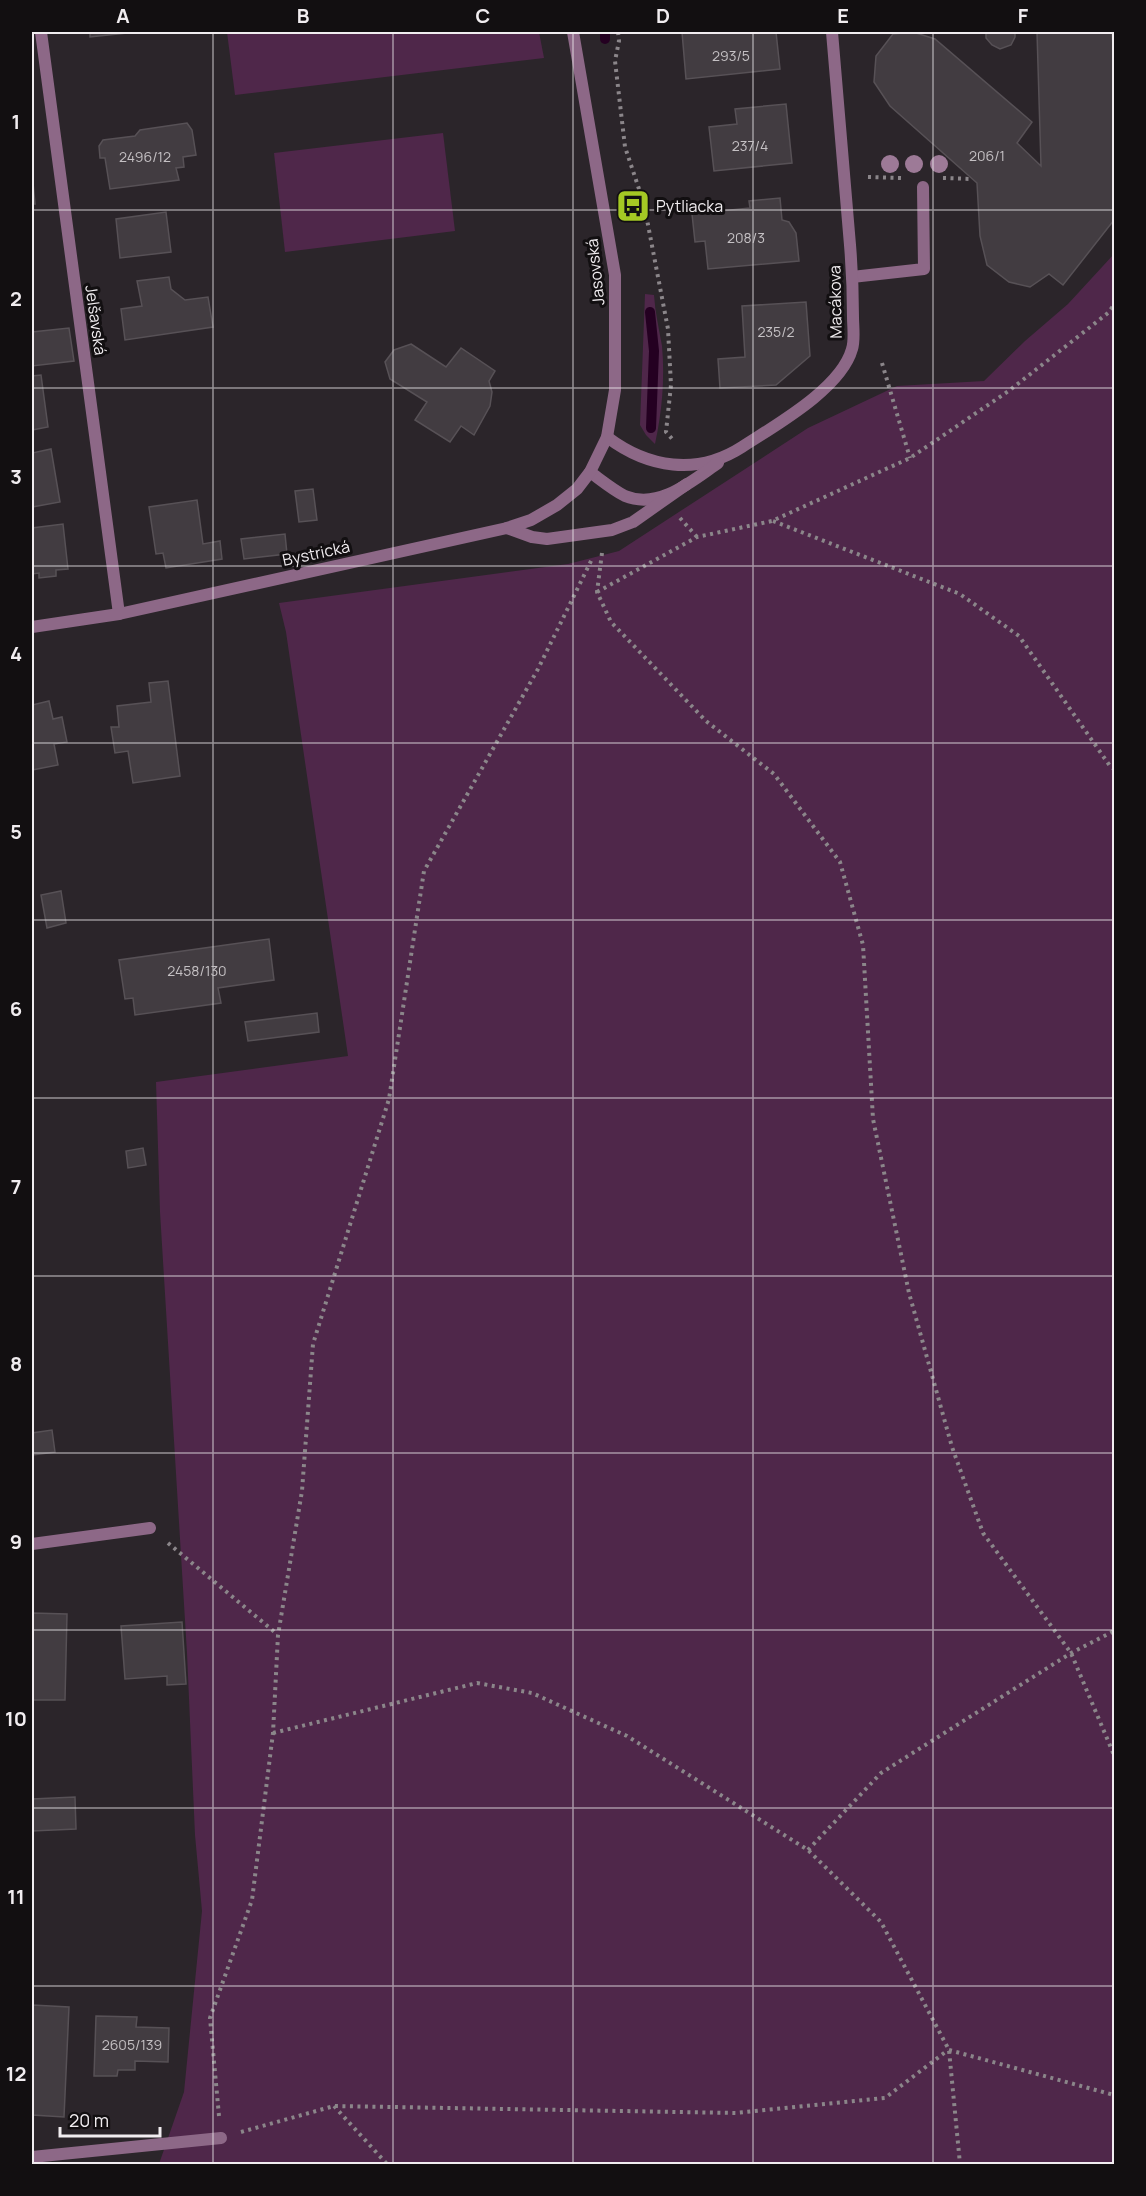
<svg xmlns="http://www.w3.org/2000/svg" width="1146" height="2196" viewBox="0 0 1146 2196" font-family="Manrope,sans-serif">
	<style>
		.green { fill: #4f274a }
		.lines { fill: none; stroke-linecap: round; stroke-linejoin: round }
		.stream { stroke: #240021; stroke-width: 10 }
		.building { fill: #423c41; stroke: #575156; stroke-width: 1.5 }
		.path { stroke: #8b868a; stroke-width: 4; stroke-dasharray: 3 4.5; stroke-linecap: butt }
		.service { stroke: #8d6887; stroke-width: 12 }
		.minor { stroke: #8d6887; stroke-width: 12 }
		.tree { fill: #9d7a97 }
		.grid { fill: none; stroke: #f1edf0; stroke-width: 1.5; stroke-opacity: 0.55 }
		.labels { text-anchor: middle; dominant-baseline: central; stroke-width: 6; stroke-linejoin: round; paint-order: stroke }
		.number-label { font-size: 14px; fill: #c5c1c4 }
		.poi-label { font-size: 16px; fill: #f1edf0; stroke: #120f11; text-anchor: start }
		.street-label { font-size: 16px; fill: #f1edf0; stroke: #120f11 }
		.neatline { fill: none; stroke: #f1edf0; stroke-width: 2 }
		.grid-label { font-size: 20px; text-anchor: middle; font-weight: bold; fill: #f1edf0 }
	</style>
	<rect width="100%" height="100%" fill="#2b252a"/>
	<g class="green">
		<path d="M227,32H539L544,58L235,95Z"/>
		<path d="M443,133L455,231L285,252L274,153Z"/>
		<path d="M1114,254V2164H159L184,2092L202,1911L195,1835L187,1653L160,1212L156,1082L348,1056L286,632L279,603L568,564L619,551L808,428L897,386L984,381L1025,341L1068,304Z"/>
		<path d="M645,294L654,295C655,312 659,329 662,346C665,379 662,412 655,444L646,435L640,425Z"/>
	</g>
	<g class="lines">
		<g class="stream">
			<path d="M605,32V39"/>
			<path d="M650,312L654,351L651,428"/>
		</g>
	</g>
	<g class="building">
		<path d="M90,32H137L90,37Z"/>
		<path d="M682,32H776L780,69L686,79Z"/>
		<path d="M913,32L935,39L1032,122L1017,143L1041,166L1037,32H1112L1114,62V220L1063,285L1049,274L1030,287L1009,282L987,265L980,236L977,183L890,106L874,82L876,56L893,34Z"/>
		<path d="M986,32H1015V37L1011,45L1000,49L992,45L986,38Z"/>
		<path d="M786,104L792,163L714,171L709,127L737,124L735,109Z"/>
		<path d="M187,123L192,130L196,155L183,157L184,167L176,168L179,180L110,189L105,158H100L99,146L103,140L135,136L140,130Z"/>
		<path d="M33,183L35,204H32V184Z"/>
		<path d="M780,198L782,220L789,222L796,233L799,261L708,269L705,241L695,242L692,214L750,208L749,201Z"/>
		<path d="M166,212L171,252L120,258L116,219Z"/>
		<path d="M169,277L171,289L185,300L208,297L213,327L125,340L121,309L142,306L137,281Z"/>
		<path d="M806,302L810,356L776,385L720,388L718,359L745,357L742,306Z"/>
		<path d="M69,328L74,361L32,366V332Z"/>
		<path d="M411,344L446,367L461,348L495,371L489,381L492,392L490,406L474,435L461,426L450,442L415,420L427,402L390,379L385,362L394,350Z"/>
		<path d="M41,375L48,427L32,430V376Z"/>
		<path d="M51,449L60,502L32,507V453Z"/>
		<path d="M313,489L317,520L299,522L295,491Z"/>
		<path d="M197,500L203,544L220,541L222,559L166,568L163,553L156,554L149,507Z"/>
		<path d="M63,524L68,569L56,570V576L39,578V573L32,574V528Z"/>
		<path d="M285,534L287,554L244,559L241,539Z"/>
		<path d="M168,681L180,776L133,783L128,751L115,753L111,727H119L117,706L151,702L149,683Z"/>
		<path d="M49,701L53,719L62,717L67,742L54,744L58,765L32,770V705Z"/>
		<path d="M61,891L66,923L47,928L41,895Z"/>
		<path d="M269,939L274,980L218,988L221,1003L135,1015L133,998L125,999L119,960Z"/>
		<path d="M317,1013L319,1032L248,1041L245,1022Z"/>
		<path d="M143,1148L146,1165L128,1168L126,1151Z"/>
		<path d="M52,1430L55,1452L33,1455L32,1433Z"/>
		<path d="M32,1613L67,1614L65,1700H32Z"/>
		<path d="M182,1622L186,1684L167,1685V1676L125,1679L121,1626Z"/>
		<path d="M75,1797L76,1829L32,1831V1799Z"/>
		<path d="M32,2005L69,2007L64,2117L32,2115Z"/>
		<path d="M96,2016L137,2017L136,2027L169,2028L168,2062L135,2061V2070H118L117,2076H94Z"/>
	</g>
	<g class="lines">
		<g class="path">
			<path d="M618,32L619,41L615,61L625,147L644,204L668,329L671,385L666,432L674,441"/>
			<path d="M868,177L902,178"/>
			<path d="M943,178L972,179"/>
			<path d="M882,363L910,458"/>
			<path d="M680,518L697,537"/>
			<path d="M773,521L960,594L1019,636L1110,766L1114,769"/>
			<path d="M602,553L597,592L611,622L706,721L774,774L840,862L863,945L873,1119L909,1293L952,1447L983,1533L1071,1653L1114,1755"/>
			<path d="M597,592L697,537L772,521L910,458L1010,390L1108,313L1114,305"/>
			<path d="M168,1543L277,1634"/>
			<path d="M273,1733L477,1683L532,1693L627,1736L808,1850L881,1922L949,2050L960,2164"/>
			<path d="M808,1850L881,1773L1071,1653L1114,1631"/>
			<path d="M949,2050L1114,2095"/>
			<path d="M334,2106L387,2164"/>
			<path d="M219,2116L210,2018L252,1900L273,1733L278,1635L302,1491L313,1344L389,1099L424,871L538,669L593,557"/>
			<path d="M241,2132L334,2106L736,2113L885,2098L948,2050"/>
		</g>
		<path class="service" d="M852,277L924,269L923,187"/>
		<g class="minor">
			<path d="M41,32L119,614"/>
			<path d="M607,437C648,468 697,476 742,447C774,426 841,389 852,349C855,340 853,327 853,317C853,293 852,269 850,245C844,174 838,103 832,32"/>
			<path d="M590,472C601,480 613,490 625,496C659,510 692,481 718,463"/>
			<path d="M507,528L532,537L547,539L612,530L633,522L687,484"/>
			<path d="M32,627L119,614L507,528L531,520L557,505L577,489L590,472L607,437L615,390V275L573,32"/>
			<path d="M32,1544L150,1528"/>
			<path d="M32,2157L221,2138"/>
		</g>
	</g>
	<g class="tree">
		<circle cx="890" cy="164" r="9"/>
		<circle cx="914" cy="164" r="9"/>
		<circle cx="939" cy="164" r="9"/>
	</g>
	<path class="grid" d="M213,32V2164M393,32V2164M573,32V2164M753,32V2164M933,32V2164M32,210H1114M32,388H1114M32,566H1114M32,743H1114M32,920H1114M32,1098H1114M32,1276H1114M32,1453H1114M32,1630H1114M32,1808H1114M32,1986H1114"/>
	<defs>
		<g id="bus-square" transform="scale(1.725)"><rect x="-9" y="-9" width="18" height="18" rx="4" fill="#a4c824" stroke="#120f11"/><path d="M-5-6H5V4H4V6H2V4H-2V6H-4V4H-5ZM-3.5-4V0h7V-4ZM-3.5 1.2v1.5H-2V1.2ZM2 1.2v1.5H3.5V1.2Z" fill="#111"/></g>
	</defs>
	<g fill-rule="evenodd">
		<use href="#bus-square" x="633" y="206"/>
	</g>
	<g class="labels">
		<g class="number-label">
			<text x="731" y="55">293/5</text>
			<text x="750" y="145">237/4</text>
			<text x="987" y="155">206/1</text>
			<text x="145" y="156">2496/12</text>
			<text x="746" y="237">208/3</text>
			<text x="776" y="331">235/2</text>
			<text x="197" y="970">2458/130</text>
			<text x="132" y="2044">2605/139</text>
		</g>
		<g class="poi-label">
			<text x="656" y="206">Pytliacka</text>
		</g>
		<g class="street-label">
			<text transform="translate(595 272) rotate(-96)">Jasovská</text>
			<text transform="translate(835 302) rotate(-91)">Macákova</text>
			<text transform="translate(96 320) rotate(82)">Jelšavská</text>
			<text transform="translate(316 553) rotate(-12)">Bystrická</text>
		</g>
	</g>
	<rect width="1146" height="2196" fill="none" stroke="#120f11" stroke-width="66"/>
	<path d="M60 2127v9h100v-9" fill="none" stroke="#f1edf0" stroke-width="3"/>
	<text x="69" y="2127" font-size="18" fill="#f1edf0" stroke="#120f11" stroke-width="4.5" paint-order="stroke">20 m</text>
	<rect x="33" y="33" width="1080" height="2130" class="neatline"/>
	<g class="grid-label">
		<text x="123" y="23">A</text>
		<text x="303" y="23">B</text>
		<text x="483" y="23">C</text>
		<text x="663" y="23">D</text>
		<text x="843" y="23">E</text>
		<text x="1023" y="23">F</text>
		<text x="16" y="129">1</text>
		<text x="16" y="306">2</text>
		<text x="16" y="484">3</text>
		<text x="16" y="661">4</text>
		<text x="16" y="839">5</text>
		<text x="16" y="1016">6</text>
		<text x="16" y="1194">7</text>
		<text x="16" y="1371">8</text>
		<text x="16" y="1549">9</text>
		<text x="16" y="1726">10</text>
		<text x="16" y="1904">11</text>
		<text x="16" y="2081">12</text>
	</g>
</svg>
